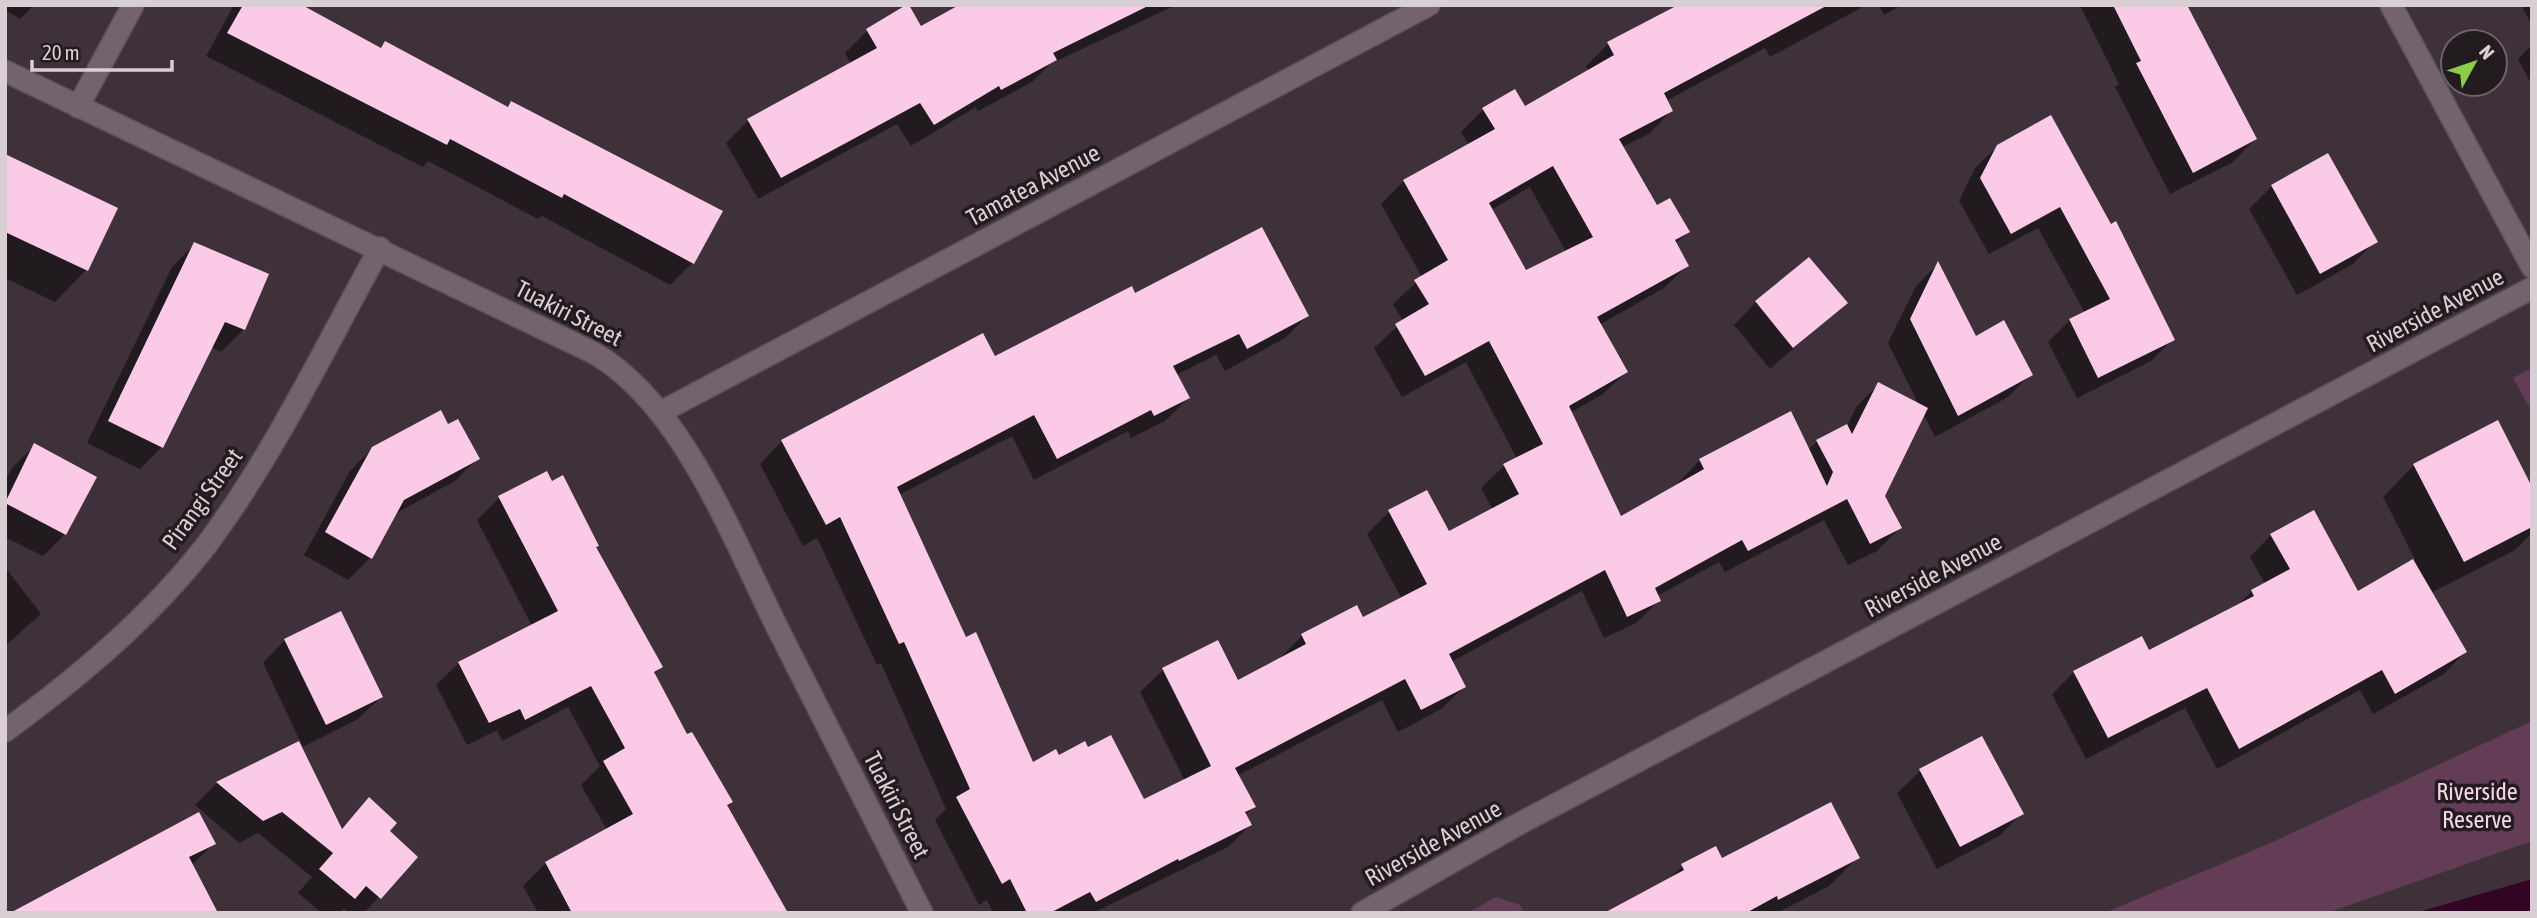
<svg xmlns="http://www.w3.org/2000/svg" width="2537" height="918" viewBox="0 0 2537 918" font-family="'Asap Condensed',sans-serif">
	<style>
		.green { fill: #633c55 }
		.water { fill: #320525 }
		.shadow { fill: #0007; fill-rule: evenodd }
		.building { fill: #facae7; fill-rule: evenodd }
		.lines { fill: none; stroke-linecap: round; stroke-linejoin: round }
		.minor-casing { stroke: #5b5057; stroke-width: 24 }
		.minor { stroke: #73636c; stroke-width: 21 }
		.labels { text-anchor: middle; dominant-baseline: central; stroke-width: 7; stroke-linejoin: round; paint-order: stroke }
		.street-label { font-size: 24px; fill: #d8cfd4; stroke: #221b1f }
		.park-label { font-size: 24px; fill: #f6d5e8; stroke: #221b1f }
	</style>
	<rect width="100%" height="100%" fill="#3f313a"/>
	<g class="green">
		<path d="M2532,368V412L2513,378Z"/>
		<path d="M2532,721V841L2327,913H2104L2266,845Z"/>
		<path d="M1496,897L1520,905L1524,913H1468Z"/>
	</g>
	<path class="water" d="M2532,879V913H2415Z"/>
	<g class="shadow">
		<path d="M5,5H34L20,19L5,10Z"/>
		<path d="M234,5H299L380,49L386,43L506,108L511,103L692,263L670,285L542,216L538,219L428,161L423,167L206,56Z"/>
		<path d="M963,5H1176L1050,64L1032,82L978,111L976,107L911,146L897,124L758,199L726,143L749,120L851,64L845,53L867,31L908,6L921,28Z"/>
		<path d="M1681,5H1866L1770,57L1765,48L1666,101L1671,111L1649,134L1622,147L1656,207L1688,232L1675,244L1687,266L1664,288L1599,325L1626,372L1603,394L1570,413L1620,519L1679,485L1678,483L1700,460L1808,450L1817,441L1847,426L1856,407L1879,384L1919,405L1888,343L1916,286L1938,264L1975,338L2031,374L2008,397L1935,437L1923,413L1883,496L1900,528L1877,551L1848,565L1824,520L1725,572L1719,562L1657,596L1659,600L1636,623L1604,638L1582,591L1451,662L1464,687L1441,709L1398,732L1382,700L1237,776L1254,807L1245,815L1250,825L1228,847L1093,913H993L987,900L979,905L935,820L946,809L881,663L877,665L817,538L803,546L760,464L782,441L995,358L1134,296L1307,316L1285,338L1225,371L1216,355L1176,375L1188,398L1165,421L1131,438L1128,431L1034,480L1012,436L899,495L965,639L1032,764L1058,758L1143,801L1185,781L1140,692L1163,670L1217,643L1237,682L1280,658L1302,636L1362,619L1402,599L1367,534L1389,512L1449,534L1493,510L1481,488L1504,466L1517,459L1466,362L1402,397L1374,348L1403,321L1393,304L1422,277L1381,204L1404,181L1469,145L1461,132L1483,110L1525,109L1589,71L1586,66L1608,44ZM1530,187L1566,252L1526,272L1491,210Z"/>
		<path d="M1879,5H1902L1884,15Z"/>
		<path d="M2080,5H2186L2255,139L2233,162L2170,194L2115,87L2119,84Z"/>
		<path d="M2521,5H2532V25Z"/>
		<path d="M2532,45V85L2518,59Z"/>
		<path d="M2051,117L2173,339L2151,361L2077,398L2048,342L2070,320L2085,313L2038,228L1989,254L1959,201L1975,168L1998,146Z"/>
		<path d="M5,156L116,209L86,270L55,302L5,278Z"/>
		<path d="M2272,186L2375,241L2353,264L2297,295L2249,209Z"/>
		<path d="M195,244L244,329L221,352L211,347L162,447L140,469L87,443L172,267Z"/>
		<path d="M1756,302L1845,303L1770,369L1734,325Z"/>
		<path d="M447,426L477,459L455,481L395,514L370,558L348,580L304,555L350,471L373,448Z"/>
		<path d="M35,445L65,534L43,556L5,537V481L12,468Z"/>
		<path d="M2414,465L2532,491V533L2515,550L2431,593L2465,652L2444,674L2373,714L2360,690L2217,769L2185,708L2086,759L2052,694L2074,672L2141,638L2148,652L2237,607L2252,591L2265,584L2250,557L2271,535L2357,593L2415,559L2383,497Z"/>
		<path d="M499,498L595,548L661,667L653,675L786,913H538L523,886L546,863L607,830L581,785L600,766L568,707L502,741L497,730L467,745L436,685L459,663L532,626L477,520Z"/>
		<path d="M5,567L41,614L5,646Z"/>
		<path d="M285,640L381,697L358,719L303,747L263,663Z"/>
		<path d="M1982,738L2021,814L1999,836L1937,869L1897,793L1920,771Z"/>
		<path d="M298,744L340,830L369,800L387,831L416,857L364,913H349L344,908L339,913H322L298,893L312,877L258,833L239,843L195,805L217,783Z"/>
		<path d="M214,843L191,866L11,913Z"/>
		<path d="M1857,858L1829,886L1777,913H1608L1667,881L1682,866L1721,860Z"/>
	</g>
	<g class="building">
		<path d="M243,5H302L381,48L385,41L508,107L511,101L723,211L694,264L564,194L562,198L450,139L447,145L227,33Z"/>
		<path d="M906,5H909L921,26L959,5H1150L1053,53L1057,60L1001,90L999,86L934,125L920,103L781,178L747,119L877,48L866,29Z"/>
		<path d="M1678,5H1828L1664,93L1673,111L1619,139L1657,205L1670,198L1690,232L1675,240L1689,266L1597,317L1628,372L1569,406L1621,516L1704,469L1699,459L1791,411L1827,486L1833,472L1816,440L1847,424L1852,434L1878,382L1928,408L1885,496L1902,528L1870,544L1847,499L1748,551L1742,540L1655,588L1661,601L1627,617L1605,570L1449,654L1466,687L1421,710L1405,679L1235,768L1256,807L1245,812L1252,825L1179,861L1178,859L1096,902L1090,892L1050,913H1027L1010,879L1002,884L956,797L970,789L904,642L899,644L840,517L826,525L781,440L983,333L995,356L1132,286L1135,293L1262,227L1309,316L1247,349L1239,334L1173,366L1190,398L1154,416L1151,410L1057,459L1034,415L897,487L966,637L976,632L1033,762L1056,749L1059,755L1085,741L1088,747L1111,735L1144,799L1211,766L1162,668L1218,640L1238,680L1306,644L1301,634L1357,605L1363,617L1427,584L1388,510L1427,490L1449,531L1519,494L1503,464L1543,444L1489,341L1425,376L1395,324L1429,304L1414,280L1448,260L1403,180L1495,129L1482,108L1515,89L1525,106L1614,55L1607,42ZM1553,166L1593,237L1526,270L1489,203Z"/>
		<path d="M2113,5H2187L2257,139L2193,173L2136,63L2141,61Z"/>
		<path d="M2051,115L2111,224L2116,221L2175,340L2098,378L2069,319L2110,299L2060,207L2011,234L1980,178L1997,145Z"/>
		<path d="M2328,153L2378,242L2320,274L2271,185Z"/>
		<path d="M5,154L118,208L88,271L5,232Z"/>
		<path d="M194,242L269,274L245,330L225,322L163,448L108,421Z"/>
		<path d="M1809,257L1848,303L1793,348L1755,301Z"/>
		<path d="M1938,261L1976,336L2004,320L2033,375L1958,416L1910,319Z"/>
		<path d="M441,410L448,424L458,419L480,459L404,500L372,559L325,532L372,447Z"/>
		<path d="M2498,420L2532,487V527L2464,562L2413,464Z"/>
		<path d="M34,443L97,477L66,535L5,503Z"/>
		<path d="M547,471L552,481L563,475L599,546L596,547L663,667L654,672L687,734L692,732L733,802L727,805L788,913H572L545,862L633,814L603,761L625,748L591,686L525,720L520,709L489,723L458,662L558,611L498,496Z"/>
		<path d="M2314,510L2358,591L2413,559L2467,652L2395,694L2382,670L2239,749L2207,688L2108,738L2073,671L2142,636L2149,650L2254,596L2251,590L2290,569L2270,534Z"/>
		<path d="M341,611L383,697L326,725L284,639Z"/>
		<path d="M1982,736L2024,814L1960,847L1919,769Z"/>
		<path d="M299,741L342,829L369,797L397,823L390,831L418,857L381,899L366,886L355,899L319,869L333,853L282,812L263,821L216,782Z"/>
		<path d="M1831,802L1860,858L1778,900L1777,896L1746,913H1604L1684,870L1681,864L1716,846L1722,858Z"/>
		<path d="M199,812L216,844L189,857L218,913H10Z"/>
	</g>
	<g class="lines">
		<g class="minor-casing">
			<g id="minor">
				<path d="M2391,5L2532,267"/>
				<path d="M5,71L594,353C685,406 735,545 782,637C829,729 876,821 922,913"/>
				<path d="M78,107L133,5"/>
				<path d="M661,412L1429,5"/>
				<path d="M5,731C79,677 152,616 208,543C276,451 325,347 380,248"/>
				<path d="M1362,913L1515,826L2532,288"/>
			</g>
		</g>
		<use href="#minor" class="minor"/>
	</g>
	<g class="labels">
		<g class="street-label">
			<text transform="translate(1033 185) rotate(-28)">Tamatea Avenue</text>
			<text transform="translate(2435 310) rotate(-28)">Riverside Avenue</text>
			<text transform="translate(569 313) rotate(27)">Tuakiri Street</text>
			<text transform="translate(202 499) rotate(-54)">Pirangi Street</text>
			<text transform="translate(1933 575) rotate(-28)">Riverside Avenue</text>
			<text transform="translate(897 805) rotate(63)">Tuakiri Street</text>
			<text transform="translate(1433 843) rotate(-29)">Riverside Avenue</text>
		</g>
		<g class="park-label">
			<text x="2477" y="791">Riverside<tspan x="2477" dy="28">Reserve</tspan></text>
		</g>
	</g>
	<rect width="2537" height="918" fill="none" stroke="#d8cfd4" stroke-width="14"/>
	<g transform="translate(2474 63) rotate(50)"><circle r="33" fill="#221b1f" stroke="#6b6367" stroke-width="2"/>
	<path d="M0-5L12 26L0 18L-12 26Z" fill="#8bce46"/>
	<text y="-10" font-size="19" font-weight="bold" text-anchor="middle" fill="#d8cfd4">N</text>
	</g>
	<path d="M32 60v10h140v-10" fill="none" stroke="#d8cfd4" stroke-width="3.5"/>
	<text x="42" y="60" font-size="21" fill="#d8cfd4" stroke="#221b1f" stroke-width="5" paint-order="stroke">20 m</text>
</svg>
